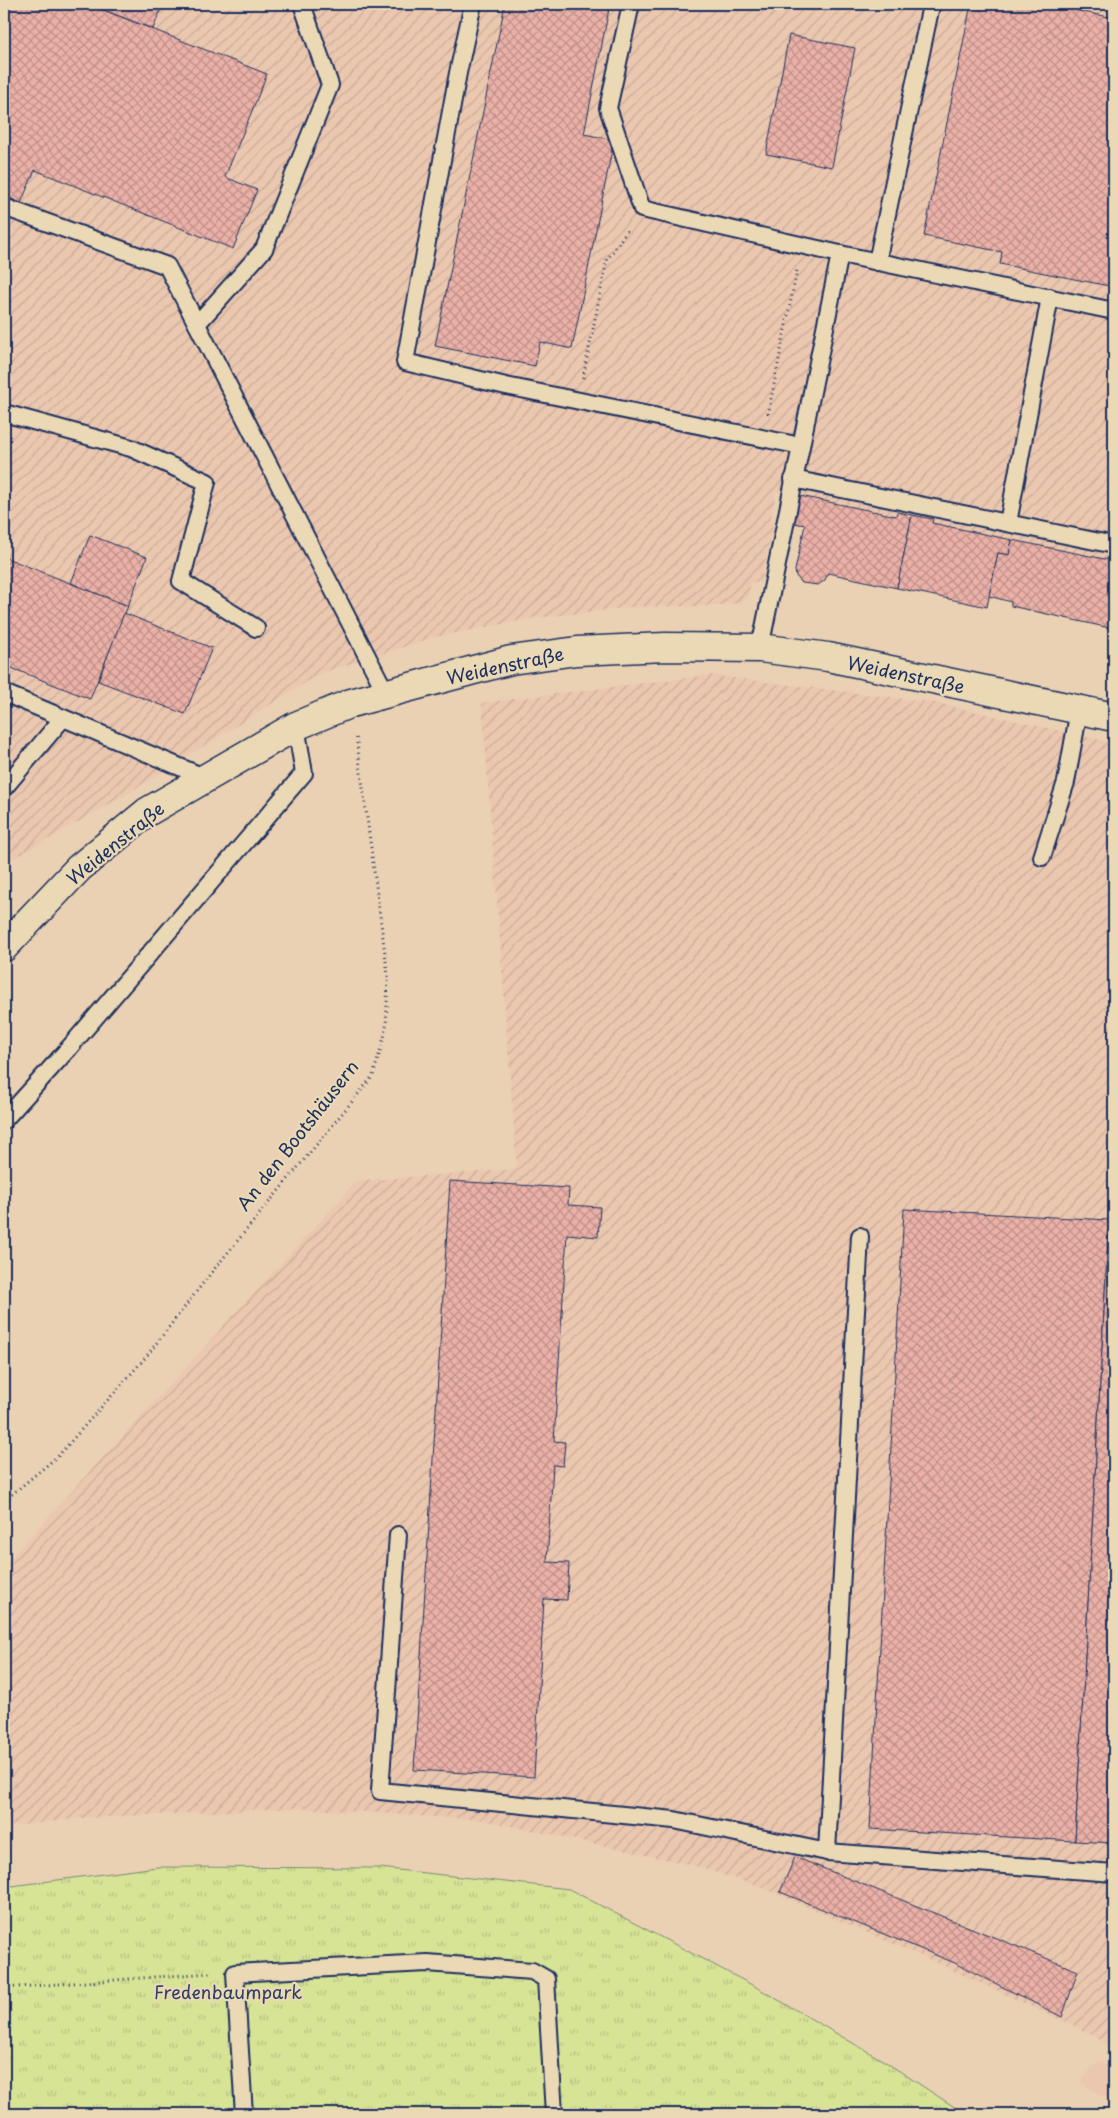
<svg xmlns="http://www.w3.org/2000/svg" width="1118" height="2118" viewBox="0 0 1118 2118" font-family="'Playpen Sans',sans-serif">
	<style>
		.built { fill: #ebc7af }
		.industrial { fill: url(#industrial-furrows) }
		.park { fill: url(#park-tufts); stroke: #79897a }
		.building { fill: url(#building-cross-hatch); stroke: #1b2f5e }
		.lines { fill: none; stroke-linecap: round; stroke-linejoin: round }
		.service-casing { stroke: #1b2f5e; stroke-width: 20 }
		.tertiary-casing { stroke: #1b2f5e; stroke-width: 31 }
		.path { stroke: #1b2f5e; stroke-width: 3; stroke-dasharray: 1 4; stroke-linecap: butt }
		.service { stroke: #ebd9b6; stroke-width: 16 }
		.tertiary { stroke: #ebd9b6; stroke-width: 28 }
		.labels { text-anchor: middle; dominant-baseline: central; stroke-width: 4.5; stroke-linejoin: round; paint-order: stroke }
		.street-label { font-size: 18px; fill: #1b2f5e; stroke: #ebd9b6 }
		.park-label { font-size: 18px; fill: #2e4164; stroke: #ebd9b6 }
	</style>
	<defs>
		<pattern id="industrial-furrows" width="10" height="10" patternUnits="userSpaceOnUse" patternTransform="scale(1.25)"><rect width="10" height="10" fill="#ebc7af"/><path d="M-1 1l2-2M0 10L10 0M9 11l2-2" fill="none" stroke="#c9ab99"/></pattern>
		<pattern id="park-tufts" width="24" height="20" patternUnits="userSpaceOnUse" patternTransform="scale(1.25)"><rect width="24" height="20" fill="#d7e395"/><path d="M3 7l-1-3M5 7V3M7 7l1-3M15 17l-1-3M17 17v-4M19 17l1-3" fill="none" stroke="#b8c383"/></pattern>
		<pattern id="building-cross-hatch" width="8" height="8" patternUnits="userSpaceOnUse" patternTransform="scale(1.25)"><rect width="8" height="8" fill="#ebb1a7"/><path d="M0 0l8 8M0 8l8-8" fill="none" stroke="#be908b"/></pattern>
	</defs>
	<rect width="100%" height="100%" fill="#ebd1b3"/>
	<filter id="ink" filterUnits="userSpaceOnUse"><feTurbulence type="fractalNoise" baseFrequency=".02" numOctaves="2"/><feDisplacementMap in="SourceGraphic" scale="10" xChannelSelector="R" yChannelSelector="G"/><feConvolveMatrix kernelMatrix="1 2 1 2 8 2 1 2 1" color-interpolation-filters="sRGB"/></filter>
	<g filter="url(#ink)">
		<path class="built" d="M1098,2061L1114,2068V2103L1080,2082Z"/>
		<g class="industrial">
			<path d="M4,4H1114V629L1011,606V601L989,597L987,607L829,573L825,580L818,585L802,583L796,576L795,570L805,525L800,496L776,492L771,519L774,520L761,583L751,582L748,597L741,603L705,606L632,607L528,619L435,637L321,673L122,797L4,864Z"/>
			<path d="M710,675L937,703L1114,743V2049L1093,2035L935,1962L761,1887L692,1865L483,1820L299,1808L83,1818L4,1827V1565L357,1181L517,1169L482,703Z"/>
		</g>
		<path class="park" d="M157,1867L380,1868L569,1889L756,1987L884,2061L965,2114H4V1887Z"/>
		<g class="building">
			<path d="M4,4H88L267,74L225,177L257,190L233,249L35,170L21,203L4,196Z"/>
			<path d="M88,4H163L153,29Z"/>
			<path d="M505,4H610L584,134L614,140L572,349L540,342L535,366L435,346Z"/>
			<path d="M971,4H1044L1114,18V287L1000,264L1002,252L924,236Z"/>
			<path d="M789,35L855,48L832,167L766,154Z"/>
			<path d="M800,496L896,516L897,512L912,515L897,588L828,573L825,580L818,585L802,583L796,576L795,570L805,525L794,523Z"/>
			<path d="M912,515L933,519L932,523L1012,540L1009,555L998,553L987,607L897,588Z"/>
			<path d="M90,535L147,557L128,606L71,583Z"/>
			<path d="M1012,540L1114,561V629L1011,606V602L989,596L998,553L1009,555Z"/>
			<path d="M4,557L128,606L90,699L4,665Z"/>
			<path d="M124,613L212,648L185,714L98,681Z"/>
			<path d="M450,1181L569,1188L568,1205L600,1207L598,1237L567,1234L554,1441L565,1442L563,1466L553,1465L547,1562L569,1563L567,1600L544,1599L534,1777L414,1770Z"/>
			<path d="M904,1209L1109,1220L1075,1841L870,1829Z"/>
			<path d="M1109,1220H1114V1843L1075,1841Z"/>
			<path d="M795,1857L1078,1971L1062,2017L955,1963L780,1892Z"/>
		</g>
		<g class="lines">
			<g class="service-casing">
				<g id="service">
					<path d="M473,4L458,73L405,362L506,386L801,446"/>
					<path d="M631,4L608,108L642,209L840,254L760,648"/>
					<path d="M4,207L167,266L386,693"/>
					<path d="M840,254L1114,311"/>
					<path d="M877,262L930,10L933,4"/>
					<path d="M197,324L264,249L330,85L302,4"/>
					<path d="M4,413L131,448L207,482L181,581L256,628"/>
					<path d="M793,479L1114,545"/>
					<path d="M1008,523L1050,297"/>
					<path d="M4,693L206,778"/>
					<path d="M4,788L63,718"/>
					<path d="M1042,857L1066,782L1079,710"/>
					<path d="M4,1120L69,1048L304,773L296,726"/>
					<path d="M860,1236L827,1852L1114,1873"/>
					<path d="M398,1535L380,1791L674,1820L827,1852"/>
					<path d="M244,2114L235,1973L427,1963L532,1971L546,1979L554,2114"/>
				</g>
			</g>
			<g class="tertiary-casing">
				<path id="tertiary" d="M4,947L79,868L147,812L296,726L351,703L511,660L577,651L665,647L760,648L828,657L1114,717"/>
			</g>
			<g class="path">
				<path d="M583,378L607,260L629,228"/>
				<path d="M768,414L797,270"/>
				<path d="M4,1501L58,1456L145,1358L211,1273L373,1076L386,1030L388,976L356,735"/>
				<path d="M4,1988L210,1973"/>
			</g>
			<use href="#service" class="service"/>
			<use href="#tertiary" class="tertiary"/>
		</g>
	</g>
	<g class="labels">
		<g class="street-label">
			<text transform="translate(505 665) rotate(-12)">Weidenstraße</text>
			<text transform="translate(906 674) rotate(12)">Weidenstraße</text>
			<text transform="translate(115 843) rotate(-39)">Weidenstraße</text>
			<text transform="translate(297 1135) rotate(-52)">An den Bootshäusern</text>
		</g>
		<g class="park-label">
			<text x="228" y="1991">Fredenbaumpark</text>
		</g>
	</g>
	<rect width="1118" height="2118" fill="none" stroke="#ebd9b6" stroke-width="20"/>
	<rect x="10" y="10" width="1098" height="2098" fill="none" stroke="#1b2f5e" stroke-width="2" filter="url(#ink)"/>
</svg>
